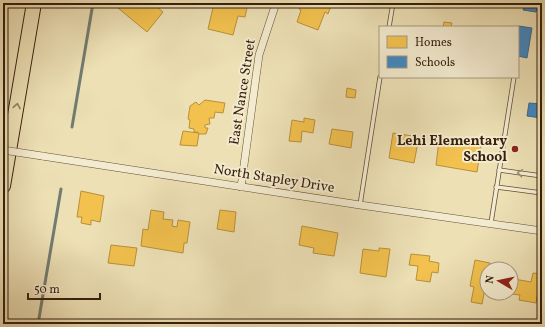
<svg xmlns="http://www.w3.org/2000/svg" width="545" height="327" viewBox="0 0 545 327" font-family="Vollkorn,serif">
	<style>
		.homes { fill: #f2c14e; stroke: #b9903a }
		.schools { fill: #3f88c5; stroke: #3c688e }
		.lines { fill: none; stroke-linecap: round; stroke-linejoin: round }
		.stream { stroke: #727c72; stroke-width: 3 }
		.service-casing { stroke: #634e36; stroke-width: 5 }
		.minor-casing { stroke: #634e36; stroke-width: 8 }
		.motorway-casing { stroke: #351e0c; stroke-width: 16 }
		.service { stroke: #f3ebcf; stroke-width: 3.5 }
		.minor { stroke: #f3ebcf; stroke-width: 7 }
		.motorway { stroke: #ede0b5; stroke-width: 14 }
		.minor-bridge-casing { stroke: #634e36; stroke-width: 8; stroke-linecap: butt }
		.minor-bridge { stroke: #f3ebcf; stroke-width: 7 }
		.oneway { stroke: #917f60 }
		.oneway2 { stroke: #9e8f77 }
		.poi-dot { fill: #8f2418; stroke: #f3ebcf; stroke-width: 1.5 }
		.labels { text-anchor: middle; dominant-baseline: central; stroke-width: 4; stroke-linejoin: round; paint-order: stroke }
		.street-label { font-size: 14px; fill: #351e0c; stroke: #f3ebcf }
		.poi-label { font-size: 14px; font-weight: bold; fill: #351e0c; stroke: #f3ebcf; text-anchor: end }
	</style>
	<rect width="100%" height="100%" fill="#ede0b5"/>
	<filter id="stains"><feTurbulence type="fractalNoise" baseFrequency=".005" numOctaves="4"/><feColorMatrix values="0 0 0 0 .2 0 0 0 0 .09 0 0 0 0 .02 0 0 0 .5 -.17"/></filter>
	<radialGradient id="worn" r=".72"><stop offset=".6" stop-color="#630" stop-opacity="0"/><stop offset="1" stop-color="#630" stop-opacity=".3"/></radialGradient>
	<g class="homes">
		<path d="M122,3H152L163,12L147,32L118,8Z"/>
		<path d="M214,3H248L245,17L238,16L233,35L208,29Z"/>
		<path d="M301,3H332L328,14L325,12L318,30L297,22L301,10L299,9Z"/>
		<path d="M444,22L452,23L451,27H443Z"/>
		<path d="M347,88L356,90L355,98L346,97Z"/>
		<path d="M205,100L225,103L223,113L215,112L214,118H209L210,124L205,125V128H208L206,134H197L198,132H194V129L189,128L190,120L188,119L190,106L196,102L199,105Z"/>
		<path d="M304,118L315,120L313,133L302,131L301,142L289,141L292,120L304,122Z"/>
		<path d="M332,129L353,132L351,148L329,144Z"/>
		<path d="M183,131L199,133L197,146L180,145Z"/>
		<path d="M393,133L419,137L414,163L389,158Z"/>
		<path d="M458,138L478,141L477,145L481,146L477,172L436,165L439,140L457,142Z"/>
		<path d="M81,191L104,196L100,222L91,220V225L81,223L82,217H77Z"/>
		<path d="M151,210L164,212L163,219L173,220L172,226L177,227L178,220L190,222L187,243H184L183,253L141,246L143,229L148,230Z"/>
		<path d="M220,210L236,212L234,232L217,229Z"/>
		<path d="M302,226L338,233L334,256L313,253L314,248L299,245Z"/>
		<path d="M111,245L137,248L134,266L108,263Z"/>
		<path d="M379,248L390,249L386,277L360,273L363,249L379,251Z"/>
		<path d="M411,254L430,256L429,261L439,263L438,273L432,272L430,282L416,280L418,266L409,265Z"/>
		<path d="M475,260L490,263L489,269H487V289L485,288L482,304L471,302L474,287L470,286Z"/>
		<path d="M533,273L541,274L536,303L519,300L520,295L511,294L514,279L531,282Z"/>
	</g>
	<g class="schools">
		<path d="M525,3H538L536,12L523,10Z"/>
		<path d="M519,26L532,28L527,58L518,56V35Z"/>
		<path d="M529,103L542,104L541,118L527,116Z"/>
	</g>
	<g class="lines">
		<g class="stream">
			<path d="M72,127L93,3"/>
			<path d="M38,324L61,189"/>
		</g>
		<g class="service-casing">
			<g id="service">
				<path d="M389,27L393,3"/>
				<path d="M499,170L542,176"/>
				<path d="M496,187L542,193"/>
				<path d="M360,205L380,77"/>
				<path d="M491,223L514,77"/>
			</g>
		</g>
		<g class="minor-casing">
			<g id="minor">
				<path d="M42,156L360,205L542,231"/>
				<path d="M241,187L259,55L276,3"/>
			</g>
		</g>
		<g class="motorway-casing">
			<path id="motorway" d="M3,186L34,3"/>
		</g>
		<use href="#service" class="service"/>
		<use href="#minor" class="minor"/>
		<use href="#motorway" class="motorway"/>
		<g class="minor-bridge-casing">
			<path id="minor-bridge" d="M3,150L42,156"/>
		</g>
		<use href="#minor-bridge" class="minor-bridge"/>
	</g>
	<defs><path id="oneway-chevron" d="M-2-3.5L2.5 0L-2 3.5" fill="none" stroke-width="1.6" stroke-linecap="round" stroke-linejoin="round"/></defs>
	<use class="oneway" href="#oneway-chevron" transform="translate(17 106) rotate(-80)"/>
	<use class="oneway2" href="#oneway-chevron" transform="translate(520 173) rotate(-172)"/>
	<circle class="poi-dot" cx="515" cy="149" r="4"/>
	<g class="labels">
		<g class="street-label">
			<text transform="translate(243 92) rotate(-81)">East Nance Street</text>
			<text transform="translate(274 179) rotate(9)">North Stapley Drive</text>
		</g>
		<g class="poi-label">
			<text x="507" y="141">Lehi Elementary<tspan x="507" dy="16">School</tspan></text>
		</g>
	</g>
	<rect width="545" height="327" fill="none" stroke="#ede0b5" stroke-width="16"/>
	<rect x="4" y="4" width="537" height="319" fill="none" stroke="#351e0c" stroke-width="2"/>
	<rect x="8" y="8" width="529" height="311" fill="none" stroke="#351e0c"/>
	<rect x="379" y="26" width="140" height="52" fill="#f3ebcf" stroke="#a79981"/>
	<rect x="387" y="36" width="20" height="12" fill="#f2c14e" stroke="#a79981"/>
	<text x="415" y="46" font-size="12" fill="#351e0c">Homes</text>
	<rect x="387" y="56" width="20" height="12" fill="#3f88c5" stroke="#a79981"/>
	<text x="415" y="66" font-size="12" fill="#351e0c">Schools</text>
	<g transform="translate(499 281) rotate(279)"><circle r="19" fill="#f3ebcf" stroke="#a79981"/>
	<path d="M0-3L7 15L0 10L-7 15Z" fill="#8f2418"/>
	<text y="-6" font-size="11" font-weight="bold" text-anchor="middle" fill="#351e0c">N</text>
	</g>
	<path d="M28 293v6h72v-6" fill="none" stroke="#351e0c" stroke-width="2"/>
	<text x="34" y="293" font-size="12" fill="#351e0c" stroke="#f3ebcf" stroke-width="3" paint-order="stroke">50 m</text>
	<rect width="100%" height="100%" filter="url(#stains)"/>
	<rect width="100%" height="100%" fill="url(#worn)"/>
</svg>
